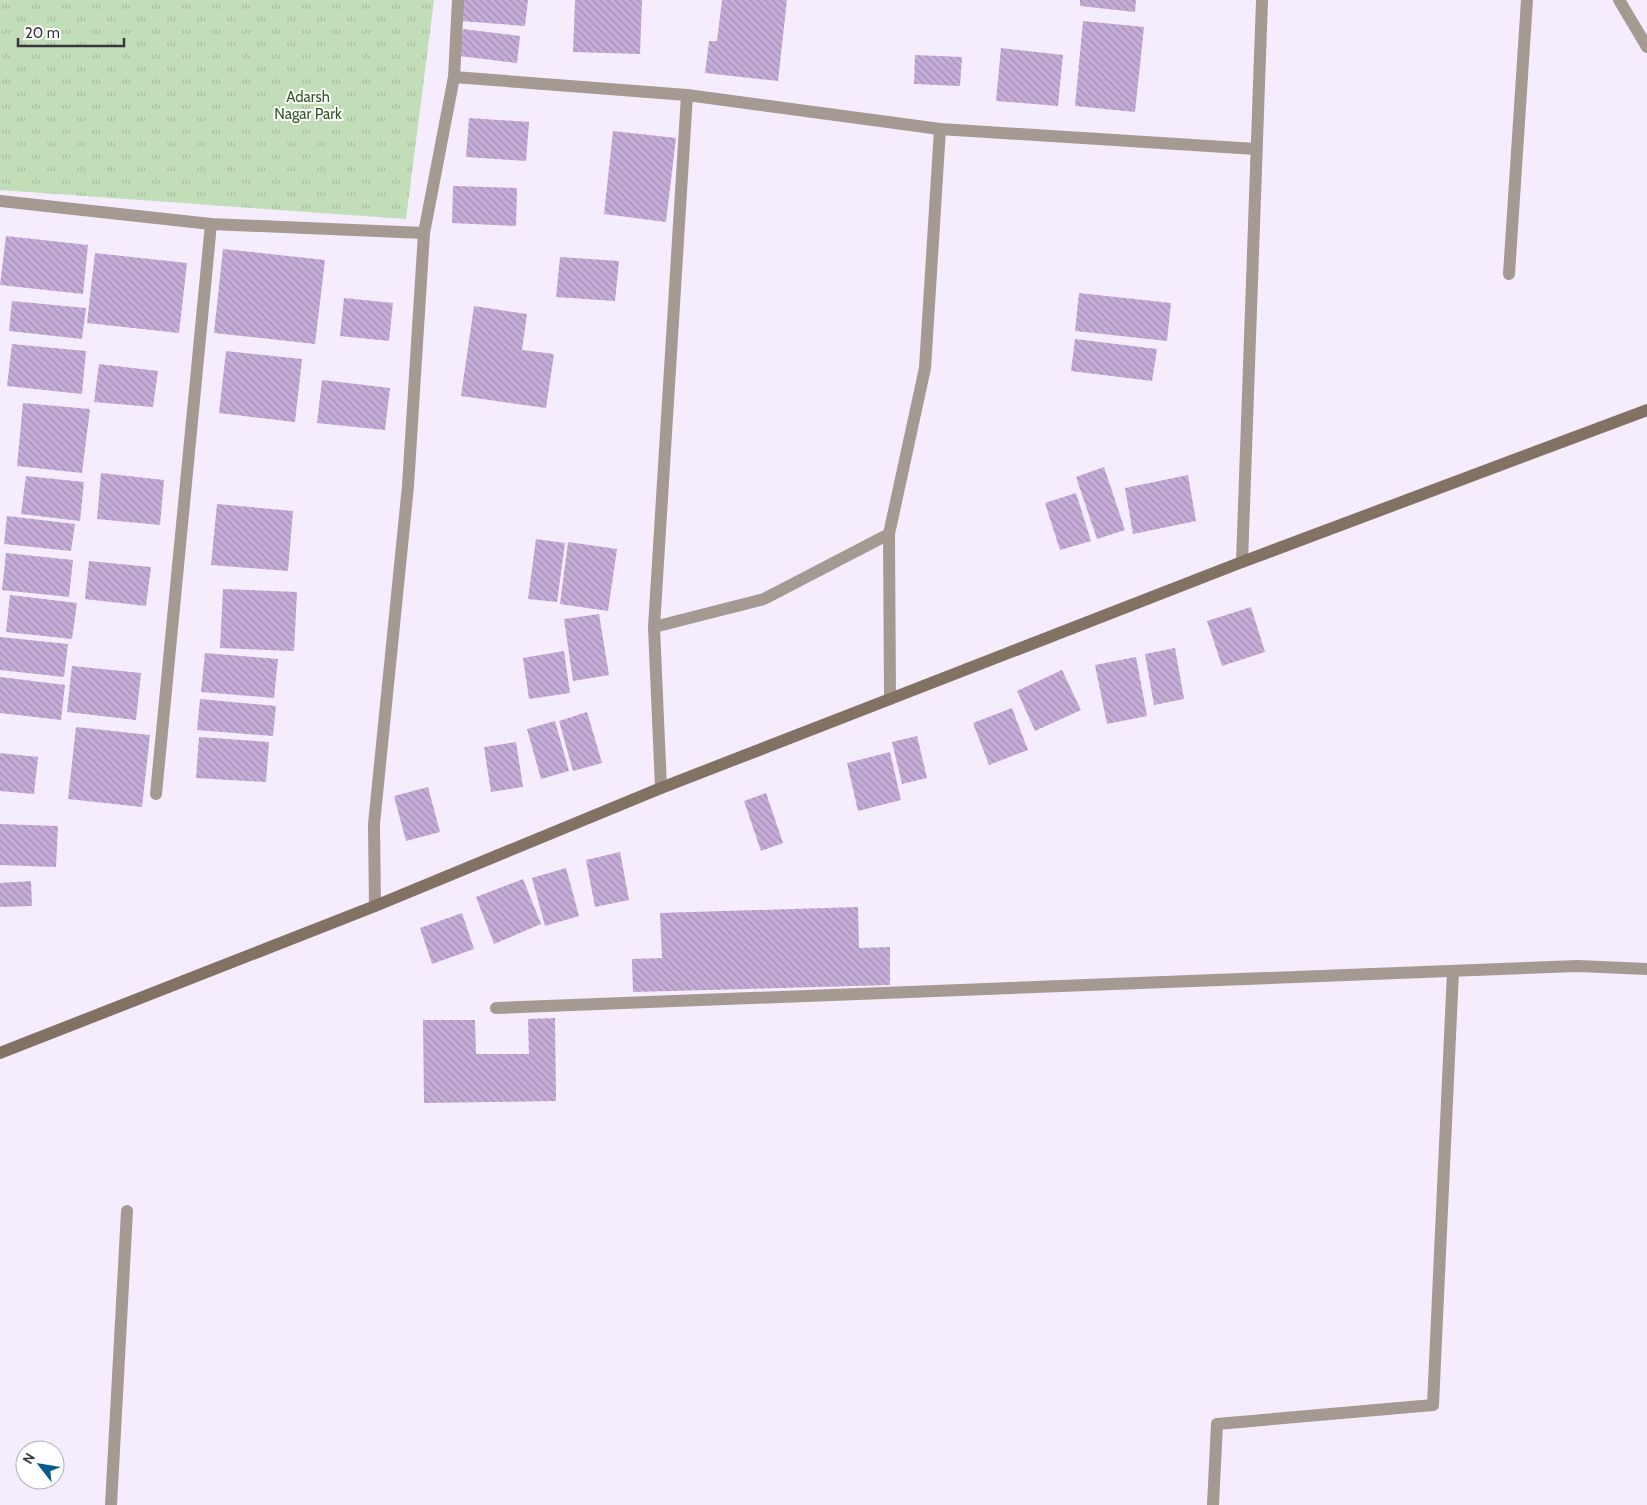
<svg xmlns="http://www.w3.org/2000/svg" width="1647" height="1505" viewBox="0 0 1647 1505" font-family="Cabin,sans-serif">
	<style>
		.park { fill: url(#park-tufts) }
		.building { fill: url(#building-back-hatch) }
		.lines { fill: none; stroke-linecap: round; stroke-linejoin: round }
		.street { stroke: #a59a91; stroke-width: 12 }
		.secondary { stroke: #817263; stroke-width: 12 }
		.labels { text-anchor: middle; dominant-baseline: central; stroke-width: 4; stroke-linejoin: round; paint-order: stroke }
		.park-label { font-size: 15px; fill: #325b24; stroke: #fff }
	</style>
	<defs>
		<pattern id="park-tufts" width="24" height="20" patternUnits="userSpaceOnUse" patternTransform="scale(1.25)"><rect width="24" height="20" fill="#c1deb8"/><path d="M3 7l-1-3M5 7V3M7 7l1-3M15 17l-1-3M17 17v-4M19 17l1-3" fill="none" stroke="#a7bf9f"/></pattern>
		<pattern id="building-back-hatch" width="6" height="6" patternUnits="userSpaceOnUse" patternTransform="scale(1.25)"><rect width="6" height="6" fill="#c5add8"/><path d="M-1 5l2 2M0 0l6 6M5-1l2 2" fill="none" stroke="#a18eb1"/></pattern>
	</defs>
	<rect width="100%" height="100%" fill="#f5ecfd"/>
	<path class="park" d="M0,0H434L406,219L0,190Z"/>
	<g class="building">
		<path d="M463,0H528L525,26L461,21Z"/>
		<path d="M575,0H642L640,54L573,52Z"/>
		<path d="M722,0H787L778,81L705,73L709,41H717Z"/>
		<path d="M1080,0H1136L1135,12L1080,6Z"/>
		<path d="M1083,21L1144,27L1135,112L1075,106Z"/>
		<path d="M463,29L520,36L517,63L459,56Z"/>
		<path d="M1001,48L1063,55L1058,106L996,101Z"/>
		<path d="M915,55L962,57L960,86L914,84Z"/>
		<path d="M469,118L529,122L526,161L466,157Z"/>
		<path d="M613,131L676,138L666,222L604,214Z"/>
		<path d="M453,186L517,188L516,226L452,223Z"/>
		<path d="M6,236L88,245L83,294L0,285Z"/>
		<path d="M223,249L325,260L315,344L214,333Z"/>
		<path d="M95,253L187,263L179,333L87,323Z"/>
		<path d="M560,257L619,261L615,301L556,297Z"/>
		<path d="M1079,293L1171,303L1167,341L1075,331Z"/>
		<path d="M344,298L393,303L389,341L340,336Z"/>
		<path d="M12,301L86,308L82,339L9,331Z"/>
		<path d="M474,306L527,314L522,350L554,354L546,408L461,396Z"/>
		<path d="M1075,339L1157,349L1152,381L1071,371Z"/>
		<path d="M12,344L86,351L82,394L7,386Z"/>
		<path d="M226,351L302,359L295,422L219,413Z"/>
		<path d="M99,364L158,371L153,407L94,402Z"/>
		<path d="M322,380L390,388L385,430L317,423Z"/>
		<path d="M23,403L90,409L82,473L17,466Z"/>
		<path d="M1104,467L1125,530L1097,539L1076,477Z"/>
		<path d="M101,473L164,480L160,525L97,519Z"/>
		<path d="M1188,475L1196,521L1133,534L1125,488Z"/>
		<path d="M26,476L84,482L80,521L21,514Z"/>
		<path d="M1076,493L1091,541L1060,550L1045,503Z"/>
		<path d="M217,504L293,511L288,571L211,565Z"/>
		<path d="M7,516L75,524L71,551L4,544Z"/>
		<path d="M536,539L565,543L557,602L528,599Z"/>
		<path d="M568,542L617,549L608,611L560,604Z"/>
		<path d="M6,553L73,560L69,597L2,590Z"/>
		<path d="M89,561L151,567L146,606L85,599Z"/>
		<path d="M223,589L297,592L294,651L220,648Z"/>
		<path d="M10,595L77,603L72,639L6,632Z"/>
		<path d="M1251,607L1265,652L1222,666L1207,621Z"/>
		<path d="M599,614L609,675L573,681L564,619Z"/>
		<path d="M0,637L68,644L64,677L0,670Z"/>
		<path d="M1175,648L1184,699L1154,705L1145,654Z"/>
		<path d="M564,651L570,693L529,699L523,658Z"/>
		<path d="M205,653L278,659L274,698L201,692Z"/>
		<path d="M1136,657L1147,716L1107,724L1095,665Z"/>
		<path d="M72,666L141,673L136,720L67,712Z"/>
		<path d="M1062,670L1081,710L1035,731L1017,691Z"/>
		<path d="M0,677L65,685L61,720L0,713Z"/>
		<path d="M200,699L276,706L273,736L197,730Z"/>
		<path d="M1012,708L1028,750L989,765L973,723Z"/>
		<path d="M587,712L602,763L573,771L559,721Z"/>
		<path d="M555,721L569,771L541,779L527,729Z"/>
		<path d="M76,727L150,735L142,807L68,799Z"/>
		<path d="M917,736L927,778L902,784L892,742Z"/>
		<path d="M199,737L269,742L266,782L196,778Z"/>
		<path d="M516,742L523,787L491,792L484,747Z"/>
		<path d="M890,752L901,800L858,811L847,763Z"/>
		<path d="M0,753L38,757L34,794L0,791Z"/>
		<path d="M428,787L440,832L406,841L394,796Z"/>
		<path d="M766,793L783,843L761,851L744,801Z"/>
		<path d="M0,824L58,826L56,867L0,865Z"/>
		<path d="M620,852L629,900L595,907L586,860Z"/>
		<path d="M566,868L579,916L545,926L532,878Z"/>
		<path d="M523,879L541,924L494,944L476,897Z"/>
		<path d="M31,881L32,906L0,907V883Z"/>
		<path d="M858,907L859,948L890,947V985L633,992L632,959L662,958L660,913Z"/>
		<path d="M462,913L474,949L432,964L420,928Z"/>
		<path d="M555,1018L556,1101L424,1103L423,1020H475L476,1054H529L528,1019Z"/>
	</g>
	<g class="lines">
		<g class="street">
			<path d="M1619,0L1647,47"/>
			<path d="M454,77L687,95L940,129L1256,149"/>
			<path d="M0,201L211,224L424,233"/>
			<path d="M1509,274L1527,0"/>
			<path d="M889,534L890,699"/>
			<path d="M1242,562L1262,0"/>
			<path d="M654,627L764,599L889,534L925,368L940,129"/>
			<path d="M661,788L654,627L687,95"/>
			<path d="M156,794L211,224"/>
			<path d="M375,906L374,824L408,486L424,233L454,77L458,0"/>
			<path d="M496,1008L1578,966L1647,969"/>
			<path d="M111,1505L127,1211"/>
			<path d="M1213,1505L1217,1424L1433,1405L1453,971"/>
		</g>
		<path class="secondary" d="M0,1053L375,906L661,788L890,699L1242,562L1647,410"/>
	</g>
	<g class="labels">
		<g class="park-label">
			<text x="308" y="97">Adarsh<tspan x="308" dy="17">Nagar Park</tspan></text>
		</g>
	</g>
	<g transform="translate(40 1465) rotate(301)"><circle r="24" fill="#ffffff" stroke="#b0aeb2"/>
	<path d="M0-4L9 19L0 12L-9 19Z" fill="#065b8d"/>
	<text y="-8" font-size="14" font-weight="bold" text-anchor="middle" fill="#3a343f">N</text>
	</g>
	<path d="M18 38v8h106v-8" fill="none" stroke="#3a343f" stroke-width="2.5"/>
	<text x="25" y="38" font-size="15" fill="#3a343f" stroke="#ffffff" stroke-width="4" paint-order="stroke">20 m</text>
</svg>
